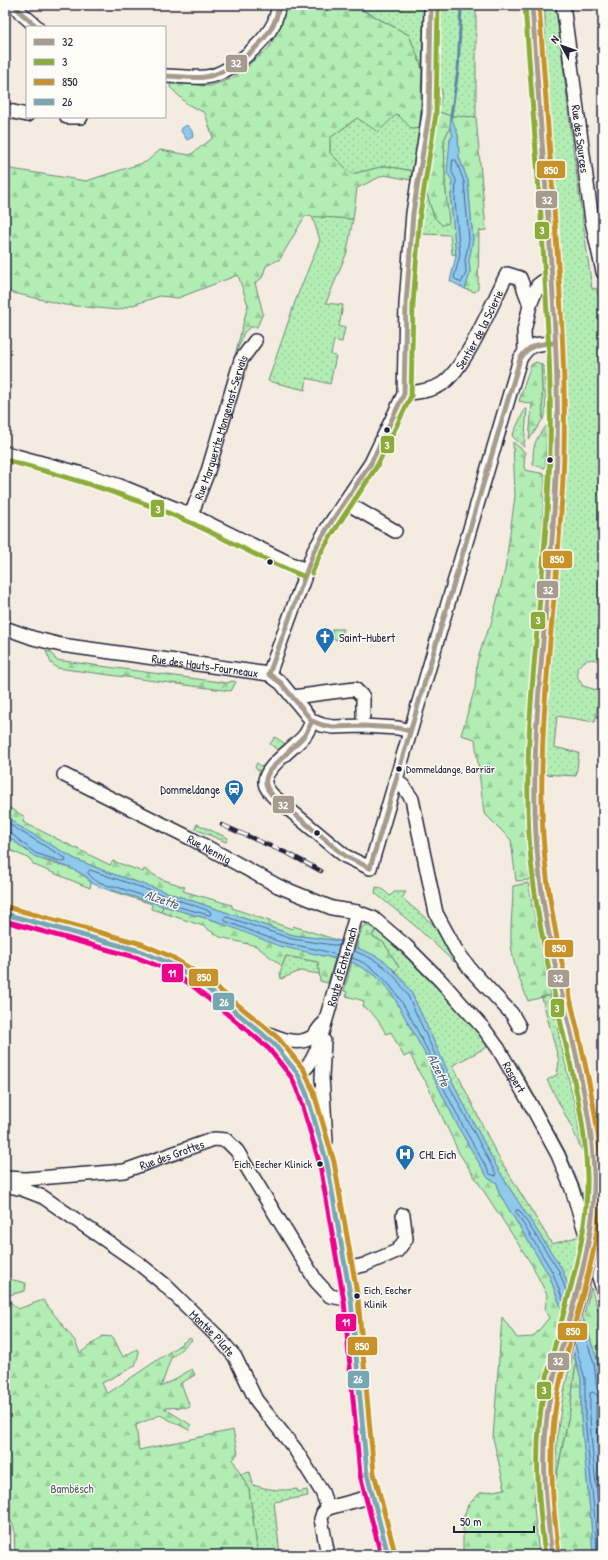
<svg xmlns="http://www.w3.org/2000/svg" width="608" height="1560" viewBox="0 0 608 1560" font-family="'Patrick Hand',sans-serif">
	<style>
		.green { fill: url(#green-dots); stroke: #6a8877 }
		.forest { fill: url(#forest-firs); stroke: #6a8877 }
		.water { fill: #8ec9ee; stroke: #6386a6 }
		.pier { fill: #f5ece1 }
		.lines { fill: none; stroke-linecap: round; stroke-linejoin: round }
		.shore { stroke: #4d6583; stroke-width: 1 }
		.stream { stroke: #6386a6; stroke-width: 3 }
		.minor-casing { stroke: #22223b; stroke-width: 16 }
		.major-casing { stroke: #22223b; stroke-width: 19 }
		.minor { stroke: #fdfcf7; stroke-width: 13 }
		.major { stroke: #fbdf96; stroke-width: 16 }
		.rail-casing { stroke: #22223b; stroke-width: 4.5 }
		.rail { stroke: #fdfcf7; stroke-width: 3; stroke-dasharray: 9; stroke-linecap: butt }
		.major-bridge-casing { stroke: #22223b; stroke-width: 19; stroke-linecap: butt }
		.major-bridge { stroke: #fbdf96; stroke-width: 16 }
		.bus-1-casing { stroke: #fdfcf7; stroke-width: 8 }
		.bus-2-casing { stroke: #fdfcf7; stroke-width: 8 }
		.bus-3-casing { stroke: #fdfcf7; stroke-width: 8 }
		.bus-4-casing { stroke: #fdfcf7; stroke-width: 8 }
		.bus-5-casing { stroke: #fdfcf7; stroke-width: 8 }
		.bus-1 { stroke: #a79b8e; stroke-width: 5 }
		.bus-2 { stroke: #8cac39; stroke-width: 5 }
		.bus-3 { stroke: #c79227; stroke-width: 5 }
		.bus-4 { stroke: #77a8b2; stroke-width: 5 }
		.bus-5 { stroke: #ed028c; stroke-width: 5 }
		.bus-dot { fill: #22223b; stroke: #fdfcf7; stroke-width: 1.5 }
		.labels { text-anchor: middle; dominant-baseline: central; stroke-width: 3; stroke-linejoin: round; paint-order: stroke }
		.bus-label { font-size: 11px; fill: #22223b; stroke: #fdfcf7; text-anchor: start }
		.street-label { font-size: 12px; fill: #22223b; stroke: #fdfcf7 }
		.poi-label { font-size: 12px; fill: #22223b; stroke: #fdfcf7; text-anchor: start }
		.park-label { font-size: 12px; fill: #4d5f5f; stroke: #fdfcf7 }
		.water-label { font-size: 13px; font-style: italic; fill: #485c7a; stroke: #fdfcf7 }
		.line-badge { stroke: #fdfcf7; stroke-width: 1.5 }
		.badge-label { font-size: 11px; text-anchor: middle; font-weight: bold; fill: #fff }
	</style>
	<defs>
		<pattern id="green-dots" width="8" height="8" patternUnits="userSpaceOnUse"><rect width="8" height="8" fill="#b2edb3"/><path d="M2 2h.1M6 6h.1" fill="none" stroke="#99cb9b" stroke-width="1.8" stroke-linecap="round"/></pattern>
		<pattern id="forest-firs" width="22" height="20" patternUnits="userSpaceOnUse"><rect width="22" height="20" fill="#b2edb3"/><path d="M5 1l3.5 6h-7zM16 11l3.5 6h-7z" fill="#99cb9b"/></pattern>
	</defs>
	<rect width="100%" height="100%" fill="#f5ece1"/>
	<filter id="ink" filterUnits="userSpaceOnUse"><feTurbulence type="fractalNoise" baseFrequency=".025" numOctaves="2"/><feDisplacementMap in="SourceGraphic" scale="8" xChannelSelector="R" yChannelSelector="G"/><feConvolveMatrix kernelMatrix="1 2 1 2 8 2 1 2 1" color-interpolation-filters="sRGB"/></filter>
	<g filter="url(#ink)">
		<g class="green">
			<path d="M363,5H424L422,68L409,35L361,9Z"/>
			<path d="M467,5H476V117L451,116L439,112L442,91L438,82L441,7Z"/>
			<path d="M545,5H556L572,141L592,289L596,288L603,309V549L599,589L603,590V662C590,658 587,658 577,668L578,678L583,686L600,691L595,722L557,716L554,747L579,753L576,776L542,774L544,729L560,557L566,483L567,368L560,280L545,38Z"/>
			<path d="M397,114L412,129L420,128L413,171L385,166L352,174L330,153V138L357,118Z"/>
			<path d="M450,127L453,135L450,140L452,180L451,201L456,255L452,254L450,235L421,234L422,207L426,191L434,217L448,223L445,182L444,140Z"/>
			<path d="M312,216L353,219L347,252L326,303L343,305L339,327H345L342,342L334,340L331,355L336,356L330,384L307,378L305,390L268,381L296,299L320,240Z"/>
			<path d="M541,364L544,367L546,414L543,419Z"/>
			<path d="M525,409H527L524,447L512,436Z"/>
			<path d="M332,629H343L342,640L332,639Z"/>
			<path d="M275,737L287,745L260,771H258L255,767L257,763L262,767L278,750L270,744Z"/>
			<path d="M197,824L228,838L226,842L195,829Z"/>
			<path d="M376,887L381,888L390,896L394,892H406L402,898L435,926L450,954L456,960L454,962L414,925L375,893Z"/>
			<path d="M112,889L163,906L161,912L151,909L152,904L111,891Z"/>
			<path d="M377,928C402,951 426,975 449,1000C463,1015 477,1029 489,1046L453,1065L496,1153L552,1244L580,1236L569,1289L562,1269L510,1189L494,1162L455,1087L412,994L404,982L395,971L398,966L384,943L372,936Z"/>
			<path d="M286,956L318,962L320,974L300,971L281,979L280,972Z"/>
			<path d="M550,995L576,1111L582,1151L572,1128L547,1080L557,1075L559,1061L542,998Z"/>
			<path d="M516,1062L565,1151L603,1243V1278L598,1262L512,1064Z"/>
			<path d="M573,1353L576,1363L570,1410L556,1478C555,1432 562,1397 573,1353Z"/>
			<path d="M250,1472L253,1485C269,1490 281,1491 297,1489L298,1492L307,1490L308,1496L274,1502L280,1555H258L249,1490L240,1474Z"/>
		</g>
		<g class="forest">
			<path d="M287,5H363L362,10L409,35L422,68L420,128L412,129L397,114L378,132L357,118L330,138V153L352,174L385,166L413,171L411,180L384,175L357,188L353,219L305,216L280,259L266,266L262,278L255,283L263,313L257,327H251L244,332L234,359L248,305L238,275L178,298L160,296L118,310L65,305L5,291V168L86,181L146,162L160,150L190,155L213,138L205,113L187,104L170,87L171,82L210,86L231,79L269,48L281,25Z"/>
			<path d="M439,112L451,116L476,117L486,230L479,231L478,289L475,292L465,289L470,273L469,260L473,240L468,181L459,157L458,135L451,118L450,127L444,140L445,182L449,223L442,225L434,217L426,191Z"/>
			<path d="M536,362L541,364L543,419L529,440L532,404L519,401L531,365Z"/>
			<path d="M547,425L545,468L533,465C533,444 534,441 547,425Z"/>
			<path d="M513,442L525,452L524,466L525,470L545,474L536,649L527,749L529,880L516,881L511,840L484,813L475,739L461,735L475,688L477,662L485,636L490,627L505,570L515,496Z"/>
			<path d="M46,651L51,652L56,660L227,683L232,681L236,682L231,691L57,668L51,663Z"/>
			<path d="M5,805L25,817L23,822L110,865L113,861L143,872L144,869L161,879L185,887L183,891L232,905V908L292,929L293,926L340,941L293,935L110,873L75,859L17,825L5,814Z"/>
			<path d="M5,834C14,841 23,849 33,855C51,867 78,864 91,883L90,888L34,865L30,859L5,848Z"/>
			<path d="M528,883L550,995L528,1001C521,983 513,965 511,945C510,926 513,906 513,886Z"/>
			<path d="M163,906L216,921L335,959L328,983L320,981L318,962L286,956L282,966L256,946L220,937L203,926L161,912Z"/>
			<path d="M365,925L372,927L375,930L372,936L384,943L399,967L395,971C384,959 372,954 356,948L362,927Z"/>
			<path d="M352,962L375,975L391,992L429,1061L431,1072L461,1132L488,1178L497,1183L499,1193L549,1275L562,1310L541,1389L534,1507L539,1555H463V1519L468,1505L480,1493L505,1489L493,1438L502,1317L517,1338L533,1337L549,1318L545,1310L547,1295L532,1265L459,1153L425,1080L421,1076L410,1054L404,1057L391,1032L386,1034C380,1023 375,1014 363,1006L364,1001L346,996L347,992L344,991Z"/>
			<path d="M5,1278L26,1283L25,1291L5,1296Z"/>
			<path d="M591,1288L603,1325V1405L598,1362L583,1318Z"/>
			<path d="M5,1297L18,1309L43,1300L75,1341L80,1353L103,1336L113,1337L123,1357L137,1349L139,1353L135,1366L102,1383L107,1394L190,1338L192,1340L171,1358L161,1387L192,1369L195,1375L181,1383L190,1407L164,1408L191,1425L189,1430L160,1415L136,1425L139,1450L233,1430L238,1453L233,1460L249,1490L258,1555H15L14,1527L5,1510Z"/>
			<path d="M576,1363L581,1379V1418L591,1521L593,1555H561L555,1484L570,1410Z"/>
		</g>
		<g class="water">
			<path d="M451,116L458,135L459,157L468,181L473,240L469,260L470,273L465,289L450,281L456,255L451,201L452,180L447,173L450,140L453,135L450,127Z"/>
			<path d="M187,125L192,131L193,137L187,140L181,131L182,128Z"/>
			<path d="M5,814L17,825L75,859L110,873L293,935L340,941L372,954L386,962L404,982L412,994L455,1087L494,1162L510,1189L562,1269L569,1289L583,1318L598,1362L603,1405V1555H593L591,1521L581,1418V1379L562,1310L549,1275L499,1193L497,1183L488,1178L461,1132L431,1072L429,1061L391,992L375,975L352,962L279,946L216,921L163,906L112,890L111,891L91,883L87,877L71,868L34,856L5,834Z"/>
		</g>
		<path class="pier" d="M570,1285L584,1315L572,1356L561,1313Z"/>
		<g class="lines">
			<g class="shore">
				<path d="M453,160H456L464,182L469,240L465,260L466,273L461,283L454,278L460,255L455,201L456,180L452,172Z"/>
				<path d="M5,820L15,828L65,858L66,861L63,862L35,853L9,832L5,831"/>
				<path d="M90,870L210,911L211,914L209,915L164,903L114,886H109L94,880L88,873Z"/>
				<path d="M337,955L320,950L280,942L225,921L224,918L227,917L292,939L340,946"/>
				<path d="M352,958C393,970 413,1024 432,1059L435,1071L465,1130L490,1174L496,1176V1174L451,1089L408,996C393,971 381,961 354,951"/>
				<path d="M565,1306L553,1273L516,1212V1210H519L559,1271L568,1296"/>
				<path d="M580,1321L594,1363L597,1389L599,1391L603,1392"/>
				<path d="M574,1341L585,1379V1418L595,1521L597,1555"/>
				<path d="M603,1403H596V1417L603,1487"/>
				<path d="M602,1555C601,1501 588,1447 590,1393L593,1392L598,1396L603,1397"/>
			</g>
			<path class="stream" d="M451,116L458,70L461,6"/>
			<g class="minor-casing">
				<g id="minor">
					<path d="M15,5L21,13L37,27"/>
					<path id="s1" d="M563,5L592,221L603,272"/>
					<path d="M165,76C178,76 192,78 205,77C229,75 264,43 274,23C276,17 278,11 279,5"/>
					<path d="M5,110L27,115"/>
					<path d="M67,117H81"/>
					<path d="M525,351L524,331L530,305L538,285L552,275"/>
					<path id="s2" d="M404,394C417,392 431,391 442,384C466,368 493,301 507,274L520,278L530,305"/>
					<path d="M5,453L86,475L120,486L191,515L291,564L306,570"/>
					<path d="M345,502L395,531"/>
					<path id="s3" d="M191,515L208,471L241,360L255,341"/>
					<path id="s4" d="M5,628L33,638L61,645L269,674L281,683L312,721L322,725L333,727L363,726L398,728L410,731"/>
					<path d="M269,674L314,551L328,527L371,463L404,394L406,304L413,213L429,114L431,5"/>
					<path d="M293,697L355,689L363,697V716"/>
					<path d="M312,721C310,726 308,731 305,735C296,747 264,767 265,782C265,788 270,792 273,796L345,856L370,868L520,359C530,342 537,344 555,343"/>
					<path id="s5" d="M64,775L192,839L278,886L332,908L357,912L373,918L406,946L440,980L484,1029L498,1048L532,1107L558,1155L572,1189L603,1290"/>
					<path d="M396,780L403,786L412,799L436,913L456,950L471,970L512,1014L519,1026"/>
					<path d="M264,1032C279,1038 297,1047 312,1037C316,1034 319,1028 322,1025"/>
					<path d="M324,1041L322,1077L326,1141"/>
					<path id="s6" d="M298,1074C309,1068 313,1058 318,1047L357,912"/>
					<path id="s7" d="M5,1178L26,1179L124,1171L214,1139L226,1140L237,1151L316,1281L330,1296L351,1300"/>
					<path id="s8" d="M5,1185L22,1189L43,1197L137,1262L164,1284L220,1339L235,1357L256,1400L295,1449L322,1492L328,1508L373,1496"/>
					<path d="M346,1269L364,1265L397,1251L406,1239L403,1215"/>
					<path d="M328,1508L323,1513L321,1519L328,1555"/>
				</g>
			</g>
			<g class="major-casing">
				<g id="major">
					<path d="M532,5L552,275L558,415L556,485L552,555L536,728L534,800L536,838L540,884L551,944L587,1109"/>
					<path d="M5,914L140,951L169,963L197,980L259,1031L274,1044L298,1074L307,1095L327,1163L351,1300L367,1474L388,1555"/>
					<path d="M551,1392C541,1448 544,1498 552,1555"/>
				</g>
			</g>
			<use href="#minor" class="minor"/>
			<use href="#major" class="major"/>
			<g class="rail-casing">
				<path id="rail" d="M222,825L289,854L321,871"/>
			</g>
			<use href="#rail" class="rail"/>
			<g class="major-bridge-casing">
				<path id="major-bridge" d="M551,1392L582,1279L590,1241L595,1192L594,1163L587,1109"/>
			</g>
			<use href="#major-bridge" class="major-bridge"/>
			<g class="bus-1-casing">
				<g id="bus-1">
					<path d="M15,5L21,13L37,27"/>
					<path d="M532,5C537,76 542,146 548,217C553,295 559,373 557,452C554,580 529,708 536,836C540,904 556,971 572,1037C582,1082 593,1129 594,1176C596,1251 566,1319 551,1391C540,1446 545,1500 552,1555"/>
					<path d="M165,76C178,76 192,79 205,77C230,73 264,45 274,23C277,17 278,11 279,5"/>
					<path d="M312,721L305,735L270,770C263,781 265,787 273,796L345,856L370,868"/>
					<path d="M410,731L398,728L363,726L333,727L322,725L312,721L281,683L269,674L314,551L328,527L371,463L404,394L406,304L413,213L429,114L431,5"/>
					<path d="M370,868L520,359C530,344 538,344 555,343"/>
				</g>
			</g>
			<g class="bus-2-casing">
				<g id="bus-2">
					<path d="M525,6C530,76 535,146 541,217C546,295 552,374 550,452C547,580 522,708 529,836C533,904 549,971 564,1037C575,1083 586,1129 587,1176C589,1251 558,1319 544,1391C533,1446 538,1500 545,1555"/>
					<path d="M5,460C68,477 129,495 189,522C227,539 264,561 303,576"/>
					<path d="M312,573L320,554L334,531L377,466L411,396L413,304L420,214L436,114L438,5"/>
				</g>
			</g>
			<g class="bus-3-casing">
				<g id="bus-3">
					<path d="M539,5C544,73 549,141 554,209C560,289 566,371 564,452C561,580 536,707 543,835C547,903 563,970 579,1036C589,1082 600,1128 601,1175C603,1254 570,1322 557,1398C548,1450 552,1502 559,1554"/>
					<path d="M7,907L142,944L172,957L201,975L264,1026L279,1039L304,1070L314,1093L334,1162L358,1299L374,1473L395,1553"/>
				</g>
			</g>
			<g class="bus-4-casing">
				<path id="bus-4" d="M5,914L140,951L169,963L197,980L259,1031L274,1044L298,1074L307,1095L327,1163L351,1300L367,1474L388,1555"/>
			</g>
			<g class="bus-5-casing">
				<path id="bus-5" d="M5,921L138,958L166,969L193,986L254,1036L269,1049L292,1078L300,1097L320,1165L344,1301L360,1475L381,1555"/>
			</g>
			<use href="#bus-1" class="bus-1"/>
			<use href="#bus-2" class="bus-2"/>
			<use href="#bus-3" class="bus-3"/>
			<use href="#bus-4" class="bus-4"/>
			<use href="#bus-5" class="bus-5"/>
		</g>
	</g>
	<defs>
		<g id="church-pin" transform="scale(1)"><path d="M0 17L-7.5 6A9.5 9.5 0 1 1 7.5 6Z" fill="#1f6fb2" stroke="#fdfcf7"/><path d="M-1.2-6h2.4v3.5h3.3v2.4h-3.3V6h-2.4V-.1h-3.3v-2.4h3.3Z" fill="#fff"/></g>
		<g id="station-pin" transform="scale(1)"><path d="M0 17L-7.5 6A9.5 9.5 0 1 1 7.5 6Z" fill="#1f6fb2" stroke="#fdfcf7"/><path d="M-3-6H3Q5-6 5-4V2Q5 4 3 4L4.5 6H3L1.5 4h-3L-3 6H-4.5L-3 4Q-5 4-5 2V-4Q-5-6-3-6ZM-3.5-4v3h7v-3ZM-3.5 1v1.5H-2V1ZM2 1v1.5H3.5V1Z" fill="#fff"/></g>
		<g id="hospital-pin" transform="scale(1)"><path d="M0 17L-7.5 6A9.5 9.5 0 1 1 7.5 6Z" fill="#1f6fb2" stroke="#fdfcf7"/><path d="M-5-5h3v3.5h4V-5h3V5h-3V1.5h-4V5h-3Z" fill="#fff"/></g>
	</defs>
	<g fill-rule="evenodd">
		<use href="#church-pin" x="325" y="637"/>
		<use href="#station-pin" x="234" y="789"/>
		<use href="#hospital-pin" x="405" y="1154"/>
	</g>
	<g class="bus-dot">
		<circle cx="387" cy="430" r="3.5"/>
		<circle cx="550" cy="460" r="3.5"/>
		<circle cx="270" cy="562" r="3.5"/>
		<circle cx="399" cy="769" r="3.5"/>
		<circle cx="317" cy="833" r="3.5"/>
		<circle cx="320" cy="1164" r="3.5"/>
		<circle cx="357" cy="1296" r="3.5"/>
	</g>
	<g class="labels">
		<g class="bus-label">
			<text x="406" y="769">Dommeldange, Barriär</text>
			<text x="312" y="1164" text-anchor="end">Eich, Eecher Klinick</text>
			<text x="364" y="1290">Eich, Eecher<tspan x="364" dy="14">Klinik</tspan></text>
		</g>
		<g class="street-label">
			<text stroke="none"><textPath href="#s1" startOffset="135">Rue des Sources</textPath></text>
			<text stroke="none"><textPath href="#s2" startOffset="106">Sentier de la Scierie</textPath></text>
			<text stroke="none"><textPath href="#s3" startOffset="93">Rue Marguerite Mongenast-Servais</textPath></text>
			<text stroke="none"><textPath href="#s4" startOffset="204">Rue des Hauts-Fourneaux</textPath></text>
			<text stroke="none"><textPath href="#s5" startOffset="163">Rue Nennig</textPath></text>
			<text stroke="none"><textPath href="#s6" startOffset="118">Route d'Echternach</textPath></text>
			<text stroke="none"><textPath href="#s5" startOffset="556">Raspert</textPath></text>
			<text stroke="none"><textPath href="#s7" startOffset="170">Rue des Grottes</textPath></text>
			<text stroke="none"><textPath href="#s8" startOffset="258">Montée Pilate</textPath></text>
		</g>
		<g class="poi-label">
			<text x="339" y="637">Saint-Hubert</text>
			<text x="220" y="789" text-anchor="end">Dommeldange</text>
			<text x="419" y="1154">CHL Eich</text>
		</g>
		<g class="park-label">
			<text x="72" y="1488">Bambësch</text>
		</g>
		<g class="water-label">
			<text transform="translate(162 899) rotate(19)">Alzette</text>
			<text transform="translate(439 1070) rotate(64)">Alzette</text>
		</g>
	</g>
	<g class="line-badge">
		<rect x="225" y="54" width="23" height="19" rx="4" fill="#a79b8e"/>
		<rect x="536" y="160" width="30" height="19" rx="4" fill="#c79227"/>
		<rect x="535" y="190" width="23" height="19" rx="4" fill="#a79b8e"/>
		<rect x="534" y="221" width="16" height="19" rx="4" fill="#8cac39"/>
		<rect x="380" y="435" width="15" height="19" rx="4" fill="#8cac39"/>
		<rect x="150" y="499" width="15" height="19" rx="4" fill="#8cac39"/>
		<rect x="542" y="550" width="31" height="19" rx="4" fill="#c79227"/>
		<rect x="536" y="580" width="23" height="19" rx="4" fill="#a79b8e"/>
		<rect x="530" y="611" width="16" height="19" rx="4" fill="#8cac39"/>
		<rect x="272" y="795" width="23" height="19" rx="4" fill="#a79b8e"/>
		<rect x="544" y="939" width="30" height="19" rx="4" fill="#c79227"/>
		<rect x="161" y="963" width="23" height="20" rx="4" fill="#ed028c"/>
		<rect x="188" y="968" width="31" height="19" rx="4" fill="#c79227"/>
		<rect x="547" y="969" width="23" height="19" rx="4" fill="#a79b8e"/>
		<rect x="212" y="992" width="23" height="19" rx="4" fill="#77a8b2"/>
		<rect x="550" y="998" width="15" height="20" rx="4" fill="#8cac39"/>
		<rect x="335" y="1313" width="22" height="19" rx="4" fill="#ed028c"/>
		<rect x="557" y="1322" width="31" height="19" rx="4" fill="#c79227"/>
		<rect x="347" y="1336" width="31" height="20" rx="4" fill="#c79227"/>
		<rect x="547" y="1352" width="23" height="19" rx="4" fill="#a79b8e"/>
		<rect x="347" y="1370" width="23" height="19" rx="4" fill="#77a8b2"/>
		<rect x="536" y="1381" width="16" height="19" rx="4" fill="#8cac39"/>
	</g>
	<g class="badge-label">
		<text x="236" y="67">32</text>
		<text x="551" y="174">850</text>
		<text x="547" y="204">32</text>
		<text x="542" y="234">3</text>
		<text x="387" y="449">3</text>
		<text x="158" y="513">3</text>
		<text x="557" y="563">850</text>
		<text x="548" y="594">32</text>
		<text x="538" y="624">3</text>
		<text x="283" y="809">32</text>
		<text x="559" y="952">850</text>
		<text x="172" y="977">11</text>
		<text x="204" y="981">850</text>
		<text x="558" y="982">32</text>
		<text x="224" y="1006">26</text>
		<text x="557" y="1012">3</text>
		<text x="346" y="1326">11</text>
		<text x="573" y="1335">850</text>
		<text x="362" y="1350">850</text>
		<text x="558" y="1365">32</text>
		<text x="358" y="1383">26</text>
		<text x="544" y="1394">3</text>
	</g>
	<rect width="608" height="1560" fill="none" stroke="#fdfcf7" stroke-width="20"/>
	<rect x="10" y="10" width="588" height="1540" fill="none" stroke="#22223b" stroke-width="1.5" filter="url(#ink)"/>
	<rect x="26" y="26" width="140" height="92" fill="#fdfcf7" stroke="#a5a5ac"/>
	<rect x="34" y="39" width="20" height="6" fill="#a79b8e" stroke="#a5a5ac"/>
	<text x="62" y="46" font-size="12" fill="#22223b">32</text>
	<rect x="34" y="59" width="20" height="6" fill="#8cac39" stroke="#a5a5ac"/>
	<text x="62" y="66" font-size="12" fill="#22223b">3</text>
	<rect x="34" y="79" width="20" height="6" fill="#c79227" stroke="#a5a5ac"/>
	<text x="62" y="86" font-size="12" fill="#22223b">850</text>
	<rect x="34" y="99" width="20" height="6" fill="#77a8b2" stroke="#a5a5ac"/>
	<text x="62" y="106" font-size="12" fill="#22223b">26</text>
	<g transform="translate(562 46) rotate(311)" stroke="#fdfcf7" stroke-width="3" paint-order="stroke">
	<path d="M0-3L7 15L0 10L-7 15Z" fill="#22223b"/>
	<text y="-6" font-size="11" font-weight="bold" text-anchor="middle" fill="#22223b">N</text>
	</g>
	<path d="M454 1526v6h80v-6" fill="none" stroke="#22223b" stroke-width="2"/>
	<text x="460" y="1526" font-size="12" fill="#22223b" stroke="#fdfcf7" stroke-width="3" paint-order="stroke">50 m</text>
</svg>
